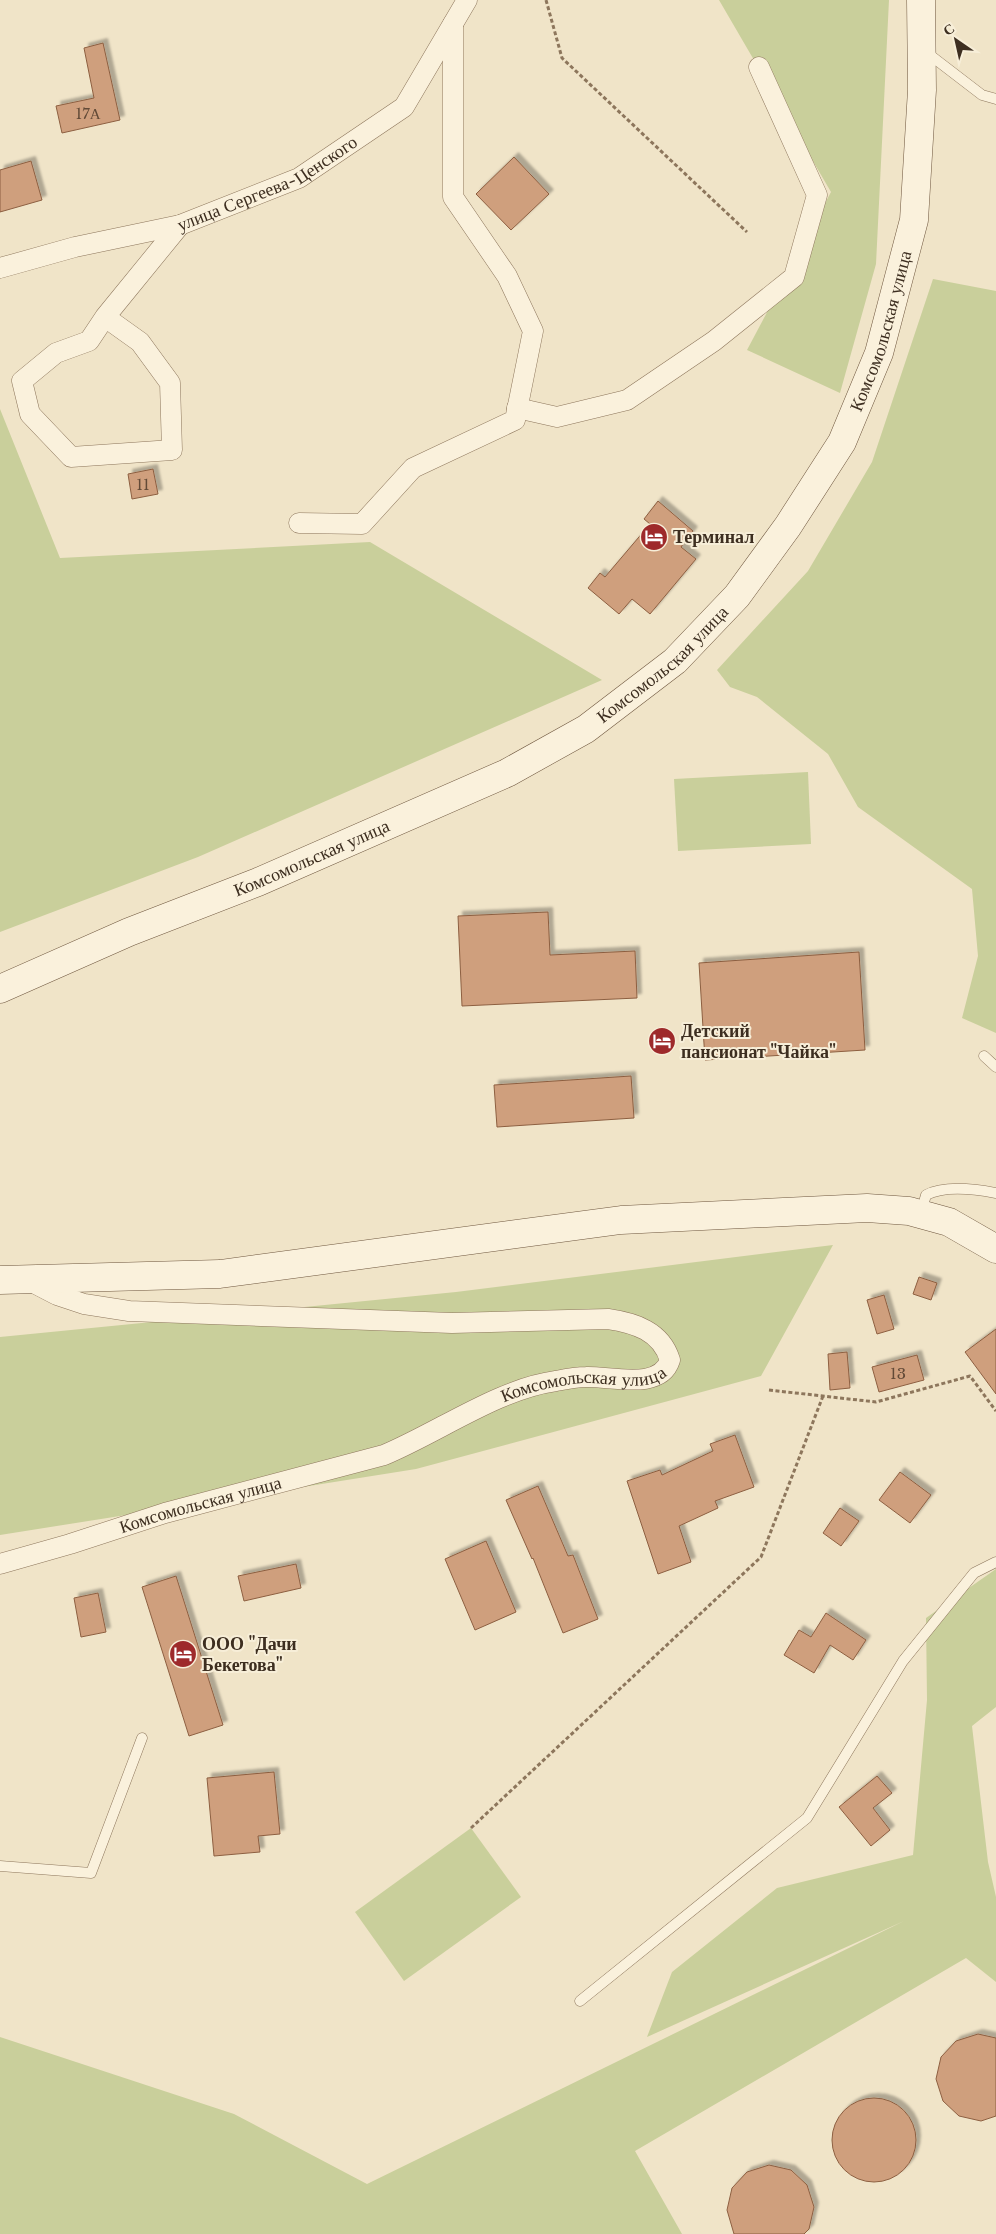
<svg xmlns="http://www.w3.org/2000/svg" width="996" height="2234" viewBox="0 0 996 2234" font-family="'Libre Baskerville',serif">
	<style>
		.green { fill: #c9cf9b }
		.building { fill: #cf9f7d; stroke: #8d5f41; filter: url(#shadow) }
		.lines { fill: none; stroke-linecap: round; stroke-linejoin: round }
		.service-casing { stroke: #8d765c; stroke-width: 11 }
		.minor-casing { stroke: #8d765c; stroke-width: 21 }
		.secondary-casing { stroke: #6f573f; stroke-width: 29 }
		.path { stroke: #8d765c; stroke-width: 3; stroke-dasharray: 4 2.5; stroke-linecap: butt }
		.service { stroke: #faf1dc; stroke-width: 10 }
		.minor { stroke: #faf1dc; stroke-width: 20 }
		.secondary { stroke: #faf1dc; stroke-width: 28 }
		.labels { text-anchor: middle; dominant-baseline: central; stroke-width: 4; stroke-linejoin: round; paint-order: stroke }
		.number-label { font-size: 15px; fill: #624a37 }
		.street-label { font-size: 18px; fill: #3d2e20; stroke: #f7eed8 }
		.poi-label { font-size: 18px; font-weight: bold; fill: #3d2e20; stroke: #f7eed8; text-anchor: start }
	</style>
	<defs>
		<filter id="shadow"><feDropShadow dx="4.5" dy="-4.5" stdDeviation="1" flood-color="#0004"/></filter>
	</defs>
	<rect width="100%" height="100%" fill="#f0e4c8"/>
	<g class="green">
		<path d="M719,0H889L876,264L840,393L747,350L831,192Z"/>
		<path d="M933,279L996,291V1033L962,1018L978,956L972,889L858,807L828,754L757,697L730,687L717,670L808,571L872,462Z"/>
		<path d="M0,409L60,558L370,542L602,680L198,857L0,932Z"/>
		<path d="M808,772L811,844L678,851L674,779Z"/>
		<path d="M833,1245L761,1376L416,1469L0,1535V1337L456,1292Z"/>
		<path d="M996,1569V1707L972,1726L988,1862L996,1897V1982L966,1958L635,2151L682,2234H0V2037L234,2114L367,2184L904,1921L647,2037L672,1972L777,1888L913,1855L927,1700L926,1618Z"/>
		<path d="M471,1828L521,1897L404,1981L355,1912Z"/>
	</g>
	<g class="building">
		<path d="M103,43L120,120L62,133L56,106L94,98L84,48Z"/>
		<path d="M514,157L549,194L511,230L476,194Z"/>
		<path d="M31,161L42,200L0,212V170Z"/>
		<path d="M153,469L158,494L132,499L128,474Z"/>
		<path d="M658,501L693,531L681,547L696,559L650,614L632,599L619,614L588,588L600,573L605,577L650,524L644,519Z"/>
		<path d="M548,912L550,955L635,951L637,998L462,1006L458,916Z"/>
		<path d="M859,952L865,1050L705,1060L699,963Z"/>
		<path d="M631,1076L634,1118L497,1127L494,1085Z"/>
		<path d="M919,1277L937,1283L931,1300L913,1294Z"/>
		<path d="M884,1295L894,1329L877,1334L867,1300Z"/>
		<path d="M996,1329V1394L965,1352Z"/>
		<path d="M847,1352L850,1388L830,1390L828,1354Z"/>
		<path d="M917,1355L924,1380L879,1392L872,1367Z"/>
		<path d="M735,1435L754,1487L715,1501L718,1508L679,1526L691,1562L658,1574L627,1481L660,1470L662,1475L713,1451L710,1444Z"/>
		<path d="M900,1472L931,1495L910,1523L879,1500Z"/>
		<path d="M538,1486L568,1556L573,1555L598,1619L563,1633L533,1558L532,1559L506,1500Z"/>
		<path d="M840,1508L859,1521L841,1546L823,1533Z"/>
		<path d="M486,1541L516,1612L475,1630L445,1559Z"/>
		<path d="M296,1564L301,1588L244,1601L238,1576Z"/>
		<path d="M176,1576L223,1725L189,1736L142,1587Z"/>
		<path d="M98,1593L106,1632L81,1637L74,1598Z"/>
		<path d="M826,1613L866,1640L853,1660L830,1645L814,1673L784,1655L799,1630L811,1637Z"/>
		<path d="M274,1772L280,1834L258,1836L260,1852L214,1856L207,1778Z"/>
		<path d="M877,1776L892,1793L873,1808L890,1830L871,1846L839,1807Z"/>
		<path d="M978,2034L996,2038V2116L981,2121L959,2116L943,2101L936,2079L941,2057L956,2041Z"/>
		<circle cx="874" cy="2140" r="42"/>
		<path d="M769,2165L791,2170L807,2185L814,2207L809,2229L804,2234H734L727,2210L732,2188L747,2172Z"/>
	</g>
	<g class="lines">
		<g class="service-casing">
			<g id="service">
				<path d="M926,52L982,95L996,99"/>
				<path d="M984,1056L996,1067"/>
				<path d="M921,1213L926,1195C945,1185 975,1189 996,1193"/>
				<path d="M0,1866L91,1873L142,1738"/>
				<path d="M580,2001L807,1818L903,1661L974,1573L996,1562"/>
			</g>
		</g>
		<g class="minor-casing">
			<g id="minor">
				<path id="s1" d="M0,268L75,247L180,225L299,178L404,107L467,0"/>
				<path d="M105,317L89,341L56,353L22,381L30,414L71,457L172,450L170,383L140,342L105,317L180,225"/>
				<path d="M517,408L557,417L627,400L714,341L794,277L817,195L759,67"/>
				<path d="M299,523L362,524L413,468L515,420L533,331L507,276L453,197V24"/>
				<path id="s2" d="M0,1564L70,1544L165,1513L384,1455C439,1432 498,1389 556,1381C566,1379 576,1377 586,1377C611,1376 660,1391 670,1360C661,1331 635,1323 608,1319L452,1323L129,1311L84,1304L57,1295L28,1280"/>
			</g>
		</g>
		<g class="secondary-casing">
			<g id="secondary">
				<path id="s3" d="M0,989L129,932L258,882L507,773L586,729L675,661L737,596L788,526L842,442L879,353L914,220L922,90L921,0"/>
				<path d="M0,1280L220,1274L621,1220L867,1208L909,1211L949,1222L996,1249"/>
			</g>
		</g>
		<g class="path">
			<path d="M546,0L562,58L747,232"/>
			<path d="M769,1390L876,1402L970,1376L996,1411"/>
			<path d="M471,1828L761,1557L823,1396"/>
		</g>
		<use href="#service" class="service"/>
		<use href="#minor" class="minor"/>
		<use href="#secondary" class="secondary"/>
	</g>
	<defs>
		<g id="hotel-disc" transform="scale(1.4375)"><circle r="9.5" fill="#9e2a2b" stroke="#f7eed8"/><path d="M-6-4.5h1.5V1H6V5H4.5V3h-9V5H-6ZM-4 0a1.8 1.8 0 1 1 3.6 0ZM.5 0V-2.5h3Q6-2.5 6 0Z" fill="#fff"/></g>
	</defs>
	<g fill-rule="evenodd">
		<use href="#hotel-disc" x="654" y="537"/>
		<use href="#hotel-disc" x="662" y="1041"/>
		<use href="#hotel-disc" x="183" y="1654"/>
	</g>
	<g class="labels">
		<g class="number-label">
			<text x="88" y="113">17А</text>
			<text x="143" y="484">11</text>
			<text x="898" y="1373">13</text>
		</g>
		<g class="street-label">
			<text stroke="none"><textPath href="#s1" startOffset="282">улица Сергеева-Ценского</textPath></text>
			<text stroke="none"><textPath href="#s3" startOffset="1148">Комсомольская улица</textPath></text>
			<text stroke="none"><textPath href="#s3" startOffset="742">Комсомольская улица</textPath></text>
			<text stroke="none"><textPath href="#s3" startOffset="338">Комсомольская улица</textPath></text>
			<text stroke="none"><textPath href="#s2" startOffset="614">Комсомольская улица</textPath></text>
			<text stroke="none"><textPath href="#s2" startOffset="209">Комсомольская улица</textPath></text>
		</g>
		<g class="poi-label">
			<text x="673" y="537">Терминал</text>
			<text x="681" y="1031">Детский<tspan x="681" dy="21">пансионат "Чайка"</tspan></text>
			<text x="202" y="1644">ООО "Дачи<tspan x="202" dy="21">Бекетова"</tspan></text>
		</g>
	</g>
	<g transform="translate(956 40) rotate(326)" stroke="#f7eed8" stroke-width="4" paint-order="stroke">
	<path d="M0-4L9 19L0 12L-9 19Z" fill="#3d2e20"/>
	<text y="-8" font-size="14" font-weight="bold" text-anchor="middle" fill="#3d2e20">С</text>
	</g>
</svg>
